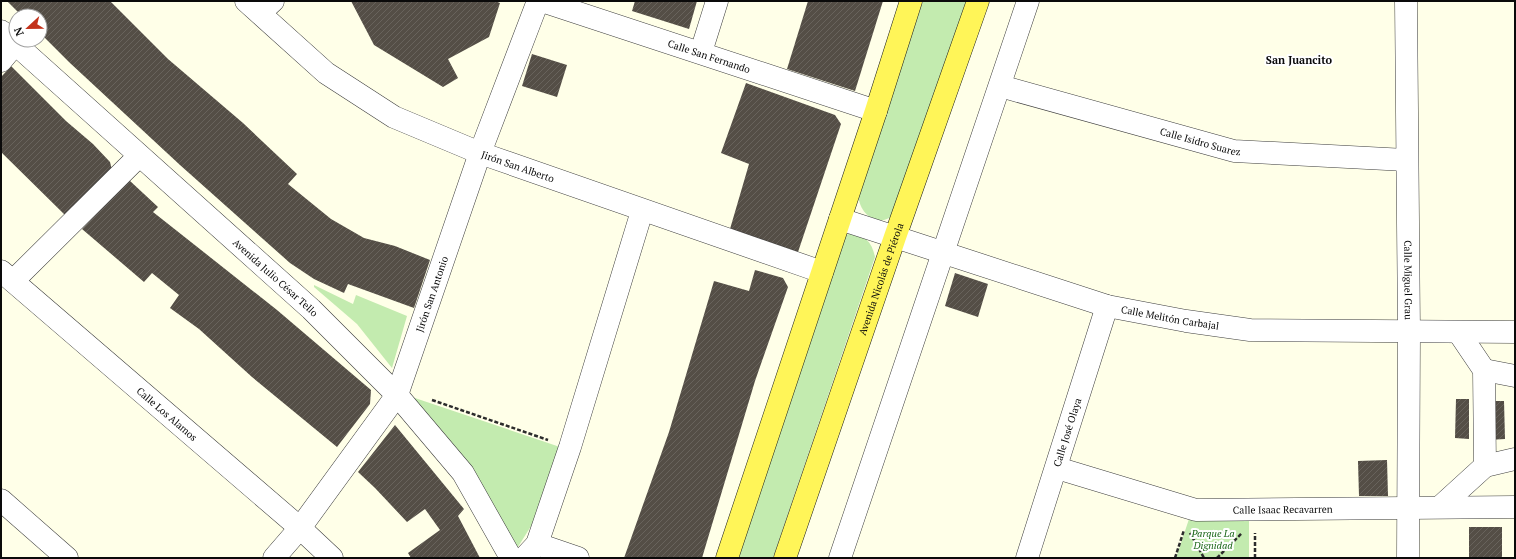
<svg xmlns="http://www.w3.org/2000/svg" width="1516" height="559" viewBox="0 0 1516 559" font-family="'PT Serif',serif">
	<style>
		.grass { fill: #c3ebaf }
		.building { fill: url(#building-hatch) }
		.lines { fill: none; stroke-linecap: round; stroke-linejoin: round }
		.minor-casing { stroke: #3d3d3d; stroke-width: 23 }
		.major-casing { stroke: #1b1b1b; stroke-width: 23 }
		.path { stroke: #2c2c2c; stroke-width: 2.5; stroke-dasharray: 4 2; stroke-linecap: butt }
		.minor { stroke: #fff; stroke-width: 22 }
		.major { stroke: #fff558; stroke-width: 22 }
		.labels { text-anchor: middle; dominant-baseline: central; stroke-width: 4; stroke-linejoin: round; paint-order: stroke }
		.street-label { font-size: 10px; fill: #0a0a0a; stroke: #fff }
		.park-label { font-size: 10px; font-style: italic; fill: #196517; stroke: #fff }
		.neighbourhood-label { font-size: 11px; font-weight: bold; fill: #0a0a0a; stroke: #fff }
	</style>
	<defs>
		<pattern id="building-hatch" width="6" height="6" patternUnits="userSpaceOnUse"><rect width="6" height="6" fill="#544e46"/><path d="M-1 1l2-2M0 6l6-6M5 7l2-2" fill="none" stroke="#68635c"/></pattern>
	</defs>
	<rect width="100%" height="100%" fill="#ffffe8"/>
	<g class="grass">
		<path d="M923,1H969L895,214C878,229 860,215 858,195Z"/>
		<path d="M848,234C864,233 872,242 875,257L773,558H734L841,240Z"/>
		<path d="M314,285L353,304L356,295L407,316L392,368L357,324L314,287Z"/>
		<path d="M406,395L560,447L533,523L516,550Z"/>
		<path d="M1189,519H1249V558H1176Z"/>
	</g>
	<g class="building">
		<path d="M7,1H110L168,59L243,123L297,174L288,184L331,219L364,238L395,246L430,260L414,308L348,284L344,293L314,279L290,263L180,165L70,63L40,33V16H22Z"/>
		<path d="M351,1H495L500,3L489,37L448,59L458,78L443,87L374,45Z"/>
		<path d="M635,1H697L689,29L632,11Z"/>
		<path d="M808,1H883L855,91L787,69Z"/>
		<path d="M532,54L567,65L557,97L522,86Z"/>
		<path d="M11,66L66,121L93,144L110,162L112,170L66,216L1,152V77Z"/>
		<path d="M746,83L835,115L841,124L798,252L730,229L749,164L721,153Z"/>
		<path d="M129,180L158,207L153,212L277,310L371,390L370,404L337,447L252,377L199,329L170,308L179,295L152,273L144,282L82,229Z"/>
		<path d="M755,270L783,278L788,287L755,381L702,558H624L669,432L714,281L749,291Z"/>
		<path d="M955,273L988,284L978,317L945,306Z"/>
		<path d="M1456,399H1469V439L1455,438Z"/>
		<path d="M1487,401H1504L1505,439L1488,440Z"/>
		<path d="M395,425L464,509L458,516L480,558H411L408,553L440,530L425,509L407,522L375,488L358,472Z"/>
		<path d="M1387,460L1388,496H1359L1358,461Z"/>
		<rect x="1469" y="527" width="33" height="31"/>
	</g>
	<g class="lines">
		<g class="minor-casing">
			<g id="minor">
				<path id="s1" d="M246,1L326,73L394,117L480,153L822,272"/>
				<path id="s2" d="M542,1L876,111"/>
				<path id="s3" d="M1406,1L1409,332L1408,558"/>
				<path d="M260,13L273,1"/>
				<path id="s4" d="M1,31L311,309L397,395L463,473L511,558"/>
				<path d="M701,52L717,1"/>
				<path d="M1,61L15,44"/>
				<path id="s5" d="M1000,86L1234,151L1406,160"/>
				<path id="s6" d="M840,219L1107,306L1186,321L1250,330L1515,332"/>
				<path id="s7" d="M1,271L300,528L332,558"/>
				<path d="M13,281L139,156"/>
				<path d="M1459,333L1484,370L1485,466"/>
				<path d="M1484,370L1515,376"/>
				<path id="s8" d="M1057,468L1196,510L1515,507"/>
				<path d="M1,500L67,558"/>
				<path d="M1440,507L1485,466L1515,459"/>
				<path d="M537,544L578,558"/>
				<path id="s9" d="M274,558L300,528L397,395L480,153L538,1"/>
				<path d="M524,558L537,544L570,447L642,211"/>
				<path d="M840,558L1028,1"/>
				<path id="s10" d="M1027,558L1107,306"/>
			</g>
		</g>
		<g class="major-casing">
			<g id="major">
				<path d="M727,558L876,111L911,1"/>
				<path id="s11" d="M785,558L895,237L978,1"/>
			</g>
		</g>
		<g class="path">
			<path d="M432,400L548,440"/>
			<path d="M1190,533L1204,558"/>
			<path d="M1175,558L1184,530"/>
			<path d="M1217,558L1242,533"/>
			<path d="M1255,558V533"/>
		</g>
		<use href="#minor" class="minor"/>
		<use href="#major" class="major"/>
	</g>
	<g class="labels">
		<g class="street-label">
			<text stroke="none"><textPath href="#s2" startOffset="176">Calle San Fernando</textPath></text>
			<text stroke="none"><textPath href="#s5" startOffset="208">Calle Isidro Suarez</textPath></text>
			<text stroke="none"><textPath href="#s1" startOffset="322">Jirón San Alberto</textPath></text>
			<text stroke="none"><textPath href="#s4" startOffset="369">Avenida Julio César Tello</textPath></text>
			<text stroke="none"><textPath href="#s11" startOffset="295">Avenida Nicolás de Piérola</textPath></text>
			<text stroke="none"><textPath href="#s3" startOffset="279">Calle Miguel Grau</textPath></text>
			<text stroke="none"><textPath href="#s9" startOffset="311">Jirón San Antonio</textPath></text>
			<text stroke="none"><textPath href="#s6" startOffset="345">Calle Melitón Carbajal</textPath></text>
			<text stroke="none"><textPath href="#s7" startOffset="219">Calle Los Alamos</textPath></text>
			<text stroke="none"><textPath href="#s10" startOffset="132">Calle José Olaya</textPath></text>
			<text stroke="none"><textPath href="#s8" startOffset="232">Calle Isaac Recavarren</textPath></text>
		</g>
		<g class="park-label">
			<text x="1213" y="533">Parque La<tspan x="1213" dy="12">Dignidad</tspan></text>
		</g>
		<g class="neighbourhood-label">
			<text x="1299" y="60">San Juancito</text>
		</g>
	</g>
	<rect width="1516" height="559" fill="none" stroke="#0a0a0a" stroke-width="4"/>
	<g transform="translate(28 28) rotate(248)"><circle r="19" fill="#ffffff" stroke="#9d9d9d"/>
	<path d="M0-3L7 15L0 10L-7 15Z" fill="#c3311a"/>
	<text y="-6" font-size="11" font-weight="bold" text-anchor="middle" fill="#0a0a0a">N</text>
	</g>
</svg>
